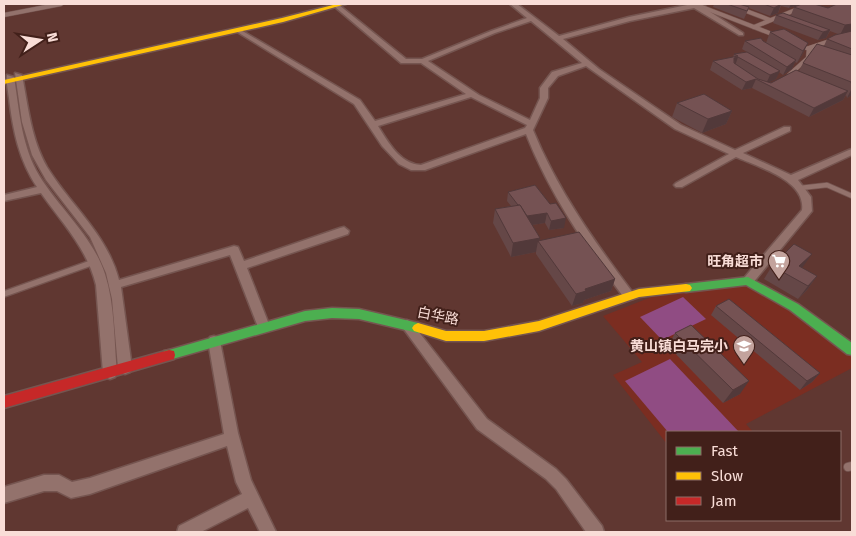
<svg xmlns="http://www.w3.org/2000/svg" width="856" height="536" viewBox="0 0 856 536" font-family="'Fira Sans','Noto Sans SC',sans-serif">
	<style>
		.built { fill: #7b2d21 }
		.green { fill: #904c83 }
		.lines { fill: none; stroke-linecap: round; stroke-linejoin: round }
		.lane-far3-casing { stroke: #755550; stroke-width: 5 }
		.lane-far2-casing { stroke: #755550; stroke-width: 6 }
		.lane-far1-casing { stroke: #755550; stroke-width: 8 }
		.lane-casing { stroke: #755550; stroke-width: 10 }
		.street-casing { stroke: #755550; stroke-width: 3 }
		.fast-casing { stroke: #755550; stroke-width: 3 }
		.slow-casing { stroke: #755550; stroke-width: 3 }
		.jam-casing { stroke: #755550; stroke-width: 3 }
		.lane-far3 { stroke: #93726c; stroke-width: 4 }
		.lane-far2 { stroke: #93726c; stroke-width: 4.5 }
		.lane-far1 { stroke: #93726c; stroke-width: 5.5 }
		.lane { stroke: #93726c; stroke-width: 8 }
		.street { fill: #93726c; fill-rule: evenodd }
		.fast { fill: #4caf50; fill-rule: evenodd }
		.slow { fill: #ffc107; fill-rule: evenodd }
		.jam { fill: #c62828; fill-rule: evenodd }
		.wall { fill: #654747 }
		.shaded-wall { fill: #52393a }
		.building { fill: #755253; stroke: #52393a }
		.labels { text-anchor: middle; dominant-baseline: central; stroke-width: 4; stroke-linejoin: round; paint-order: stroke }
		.poi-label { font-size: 14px; font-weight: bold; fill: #f9ddd7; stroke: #42201a; text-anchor: end }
		.street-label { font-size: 14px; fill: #f9ddd7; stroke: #42201a }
	</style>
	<rect width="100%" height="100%" fill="#603731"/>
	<path class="built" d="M743,284L820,328L852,356V368L746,424L753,432H667V444L613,375L642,362L603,316L654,296Z"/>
	<g class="green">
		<path d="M683,297L706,319L662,340L640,317Z"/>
		<path d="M670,359L739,432H668L625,381Z"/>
	</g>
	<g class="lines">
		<g class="lane-far3-casing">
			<g id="lane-far3">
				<path d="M697,5L777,36"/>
				<path d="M741,9L770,20"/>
				<path d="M4,15L61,4"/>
				<path d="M754,27L810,4"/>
				<path d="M799,45L819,53"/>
				<path d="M789,75L808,58L809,48L833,40"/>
			</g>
		</g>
		<g class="lane-far2-casing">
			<path id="lane-far2" d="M800,188L827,185L852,196"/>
		</g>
		<g class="lane-far1-casing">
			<path id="lane-far1" d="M4,294L94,262"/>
		</g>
		<g class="lane-casing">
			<path id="lane" d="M848,467L852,466"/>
		</g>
		<g class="street-casing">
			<g id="street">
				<path d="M510,4H517L559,36L629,17L692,4H706L701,6L743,33V35H739L694,8L630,21L563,39L599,69L681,125L735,150L784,127H790V131L743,153L791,175L849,150L852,149V155L798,180L811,197L812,211L752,284H744L742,281L744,278L802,210C806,180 758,167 736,157L682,187H676L674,185L676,183L729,154L675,129L586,66L558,76L548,88V98L533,130C558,191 594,241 633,293L635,296L633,299H625C586,247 550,195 526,134L425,170H411L399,164L382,146L354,104L234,30L239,29L360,100L375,121L466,94L421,63H401L335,7V5H339L406,59H422L491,31L527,18ZM531,21L582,63L552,72L540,88V98L530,120L479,95L428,61L495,33ZM471,97L527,125L525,128L421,165C400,164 388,142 378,126Z"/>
				<path d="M15,73L22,75C28,106 31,139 47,167C71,206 107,234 119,280L234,246L238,247L244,261L340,228L344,227L349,231L348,234L247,268L270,327L268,330L264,332L260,330L258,327L230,255L121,287L132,368L130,372L125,374L120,372L118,368L112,299L106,273L90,237L46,180L32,155L22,122Z"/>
				<path d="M7,75L14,77C19,108 21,141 36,170C56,206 92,234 105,274C115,305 114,341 117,373L115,377L110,379L105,377L103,373L96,285C87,248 62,223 41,193L4,201V195L37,187C19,160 13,131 9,98C8,91 6,82 7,75Z"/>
				<path d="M407,320L411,322L487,419L556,469L566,479L602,526L604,532H586L556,489L546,479L477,429L403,328L401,325L403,322Z"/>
				<path d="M214,336L218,337L220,341L238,433L251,480L276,532H260L248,508L201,532H177L179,526L242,494L236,482L227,446L90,494L71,498L57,491H44L4,503V487L44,475H59L72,482L90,478L224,434L208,341L210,337Z"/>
			</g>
		</g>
		<g class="fast-casing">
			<g id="fast">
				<path d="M748,277L798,304L852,343V355L847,354L790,310L746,285L686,292L682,291L680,288L682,285L686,284Z"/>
				<path d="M332,308L359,309L418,323L422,325L424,328L422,331L418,333L359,319L332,318L305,321L169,360L164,359L163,355L164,351L169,350L305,311Z"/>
			</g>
		</g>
		<g class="slow-casing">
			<g id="slow">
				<path d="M337,4H346L283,22L4,84V80L282,18Z"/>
				<path d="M686,284L690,285L692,288L690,291L639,297L539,331L484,341H446L414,331L412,328L414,325L418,323L446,331H484L539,321L639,289Z"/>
			</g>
		</g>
		<g class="jam-casing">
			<path id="jam" d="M169,350L174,351L175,355L174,359L4,408V396Z"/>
		</g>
		<use href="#lane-far3" class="lane-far3"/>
		<use href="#lane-far2" class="lane-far2"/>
		<use href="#lane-far1" class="lane-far1"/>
		<use href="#lane" class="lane"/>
		<use href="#street" class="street"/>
		<use href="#fast" class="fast"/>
		<use href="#slow" class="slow"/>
		<use href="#jam" class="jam"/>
	</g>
	<g class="wall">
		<path d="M714,4H801L789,8L781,6L778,13L770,16L749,8L744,19L713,7Z"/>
		<path d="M852,4V95L847,98L846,95L843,100L809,117L752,88L742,90L710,70L713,61L733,57L734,54L747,52L742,49L745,41H763L766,43L770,32L808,43L802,55L797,63L795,62L792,69L783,75L779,72L776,79L769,82L771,83L799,71L803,63L824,46L827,39L838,34L830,31L826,38L818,40L773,23L776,15H791L794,7L828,8Z"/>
		<path d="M677,103L732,111L726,124L702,133L672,117Z"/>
		<path d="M535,185L564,228L549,230L545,223L532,225L540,241L615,279L611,291L584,300L583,303L572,306L536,254V252L511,257L493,223L495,209L511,206L507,201L508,192Z"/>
		<path d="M772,266L802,268L817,276L807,290L798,299L764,279Z"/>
		<path d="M716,306L820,373L812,382L800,390L711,315Z"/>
		<path d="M675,333L740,394L723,403L668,346Z"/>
	</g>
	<g class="shaded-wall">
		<path d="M781,4L778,13L770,16L774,8Z"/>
		<path d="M791,4H801L789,8Z"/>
		<path d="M852,24V31L840,35L845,25Z"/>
		<path d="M830,30L826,38L818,40L823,32Z"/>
		<path d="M808,43L802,55L797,63L803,51Z"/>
		<path d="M738,57L735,66L734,58Z"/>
		<path d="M796,60L792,69L783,75L787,67Z"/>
		<path d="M780,71L776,79L766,84L770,75Z"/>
		<path d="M756,79L752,88L742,90L746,82Z"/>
		<path d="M852,88V95L847,98Z"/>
		<path d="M848,91L843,100L809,117L814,108Z"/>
		<path d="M732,111L726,124L702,133L708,119Z"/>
		<path d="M547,213L545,223L525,226L527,216Z"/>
		<path d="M566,218L564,228L549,230L551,221Z"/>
		<path d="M540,238L539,243L538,241L536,252L511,257L513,243Z"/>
		<path d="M812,254L802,268L793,277L799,266Z"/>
		<path d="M817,276L807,290L798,299L808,286Z"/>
		<path d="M615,279L611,291L584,300L583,303L572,306L576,294L585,289Z"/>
		<path d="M820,373L812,382L800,390L807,381Z"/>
		<path d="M749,381L740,394L723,403L733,390Z"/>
	</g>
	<g class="building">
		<path d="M727,4H739L749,7L747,11Z"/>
		<path d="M764,4H781L774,8Z"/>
		<path d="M802,4H814L828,8L837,4H852V24L845,25L794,7Z"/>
		<path d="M783,13L830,30L823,32L776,15Z"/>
		<path d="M784,29L808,43L803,51L770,32Z"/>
		<path d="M852,31V49L827,39L835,35Z"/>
		<path d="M761,38L763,41L796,60L787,67L745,41Z"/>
		<path d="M817,44L852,55V86L851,82L803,63Z"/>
		<path d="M747,52L780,71L770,75L738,57L734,58V63L758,79L771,83L796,70L848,91L814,108L756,79L746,82L713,61L738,56L734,54Z"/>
		<path d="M704,94L732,111L708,119L677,103Z"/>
		<path d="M535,185L550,204L556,203L566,218L551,221L547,213L527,216L520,205H518L508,192Z"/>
		<path d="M520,205L540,238L513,243L495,209Z"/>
		<path d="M579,232L615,279L585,289L586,291L576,294L538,241Z"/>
		<path d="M794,244L812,254L799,266L817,276L808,286L772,266Z"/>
		<path d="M729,299L820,373L807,381L716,306Z"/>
		<path d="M691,325L749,381L733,390L675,333Z"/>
	</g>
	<defs>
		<g id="supermarket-pin" transform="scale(1.125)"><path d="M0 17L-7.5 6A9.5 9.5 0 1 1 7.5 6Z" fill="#c3a39d" stroke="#42201a"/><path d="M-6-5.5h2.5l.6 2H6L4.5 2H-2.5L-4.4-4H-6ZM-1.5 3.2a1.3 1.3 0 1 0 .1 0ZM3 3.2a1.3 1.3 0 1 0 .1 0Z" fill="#fff"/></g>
		<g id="school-pin" transform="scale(1.125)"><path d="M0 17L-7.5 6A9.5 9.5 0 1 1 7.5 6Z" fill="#c3a39d" stroke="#42201a"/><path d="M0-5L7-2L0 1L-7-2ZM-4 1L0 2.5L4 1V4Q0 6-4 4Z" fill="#fff"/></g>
	</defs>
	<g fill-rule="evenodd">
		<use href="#supermarket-pin" x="779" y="261"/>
		<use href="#school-pin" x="744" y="346"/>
	</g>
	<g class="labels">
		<g class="poi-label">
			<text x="763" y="261">旺角超市</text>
			<text x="728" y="346">黄山镇白马完小</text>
		</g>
		<g class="street-label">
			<text transform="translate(438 316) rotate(11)">白华路</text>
		</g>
	</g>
	<rect width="856" height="536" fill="none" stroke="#f9ddd7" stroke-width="10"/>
	<rect x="666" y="431" width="175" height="90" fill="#42201a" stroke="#8b6c66"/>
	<rect x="676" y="447" width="25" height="8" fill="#4caf50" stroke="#8b6c66"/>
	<text x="711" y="456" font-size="15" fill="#f9ddd7">Fast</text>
	<rect x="676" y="472" width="25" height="8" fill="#ffc107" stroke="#8b6c66"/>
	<text x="711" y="481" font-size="15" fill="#f9ddd7">Slow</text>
	<rect x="676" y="497" width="25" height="8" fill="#c62828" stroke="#8b6c66"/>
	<text x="711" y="506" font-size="15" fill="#f9ddd7">Jam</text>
	<g transform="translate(40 40) rotate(78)" stroke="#42201a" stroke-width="4" paint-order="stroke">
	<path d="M0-4L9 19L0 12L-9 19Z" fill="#f9ddd7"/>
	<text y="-8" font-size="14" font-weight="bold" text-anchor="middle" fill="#f9ddd7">N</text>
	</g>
</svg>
